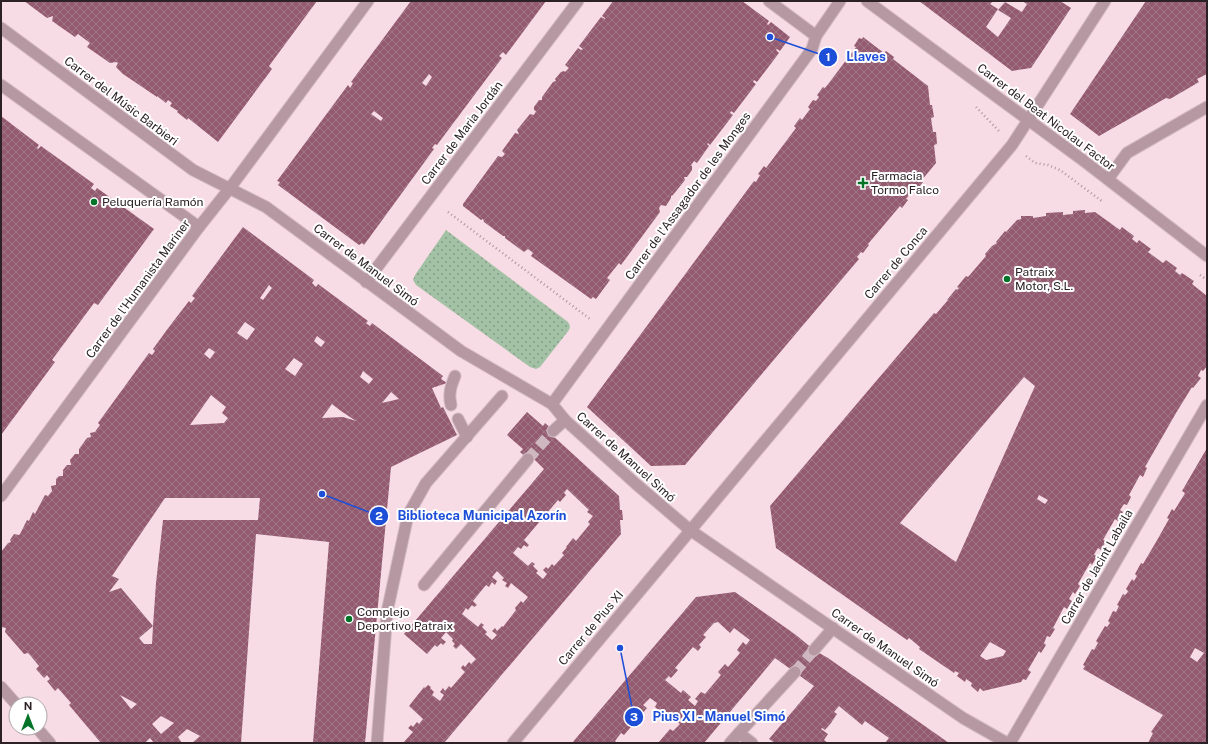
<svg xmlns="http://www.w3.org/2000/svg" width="1208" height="744" viewBox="0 0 1208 744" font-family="'Public Sans',sans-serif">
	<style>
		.park { fill: url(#park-dots) }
		.building { fill: url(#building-cross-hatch); fill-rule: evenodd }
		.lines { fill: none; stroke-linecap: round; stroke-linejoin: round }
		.minor-tunnel { stroke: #cfb7bf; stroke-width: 11; stroke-dasharray: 11 5.5; stroke-linecap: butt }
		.pedestrian-casing { stroke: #d3bbc3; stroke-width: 13 }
		.minor-casing { stroke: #d3bbc3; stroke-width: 13 }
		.tertiary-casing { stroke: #d3bbc3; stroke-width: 13 }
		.path { stroke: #ab969d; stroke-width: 2.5; stroke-dasharray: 1 3; stroke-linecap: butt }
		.pedestrian { stroke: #b598a2; stroke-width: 11 }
		.minor { stroke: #b598a2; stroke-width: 11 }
		.tertiary { stroke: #b598a2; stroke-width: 11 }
		.poi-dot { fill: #027428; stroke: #fff; stroke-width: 1.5 }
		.labels { text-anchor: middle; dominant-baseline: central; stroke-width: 4; stroke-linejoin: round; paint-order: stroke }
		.street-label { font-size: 12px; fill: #2c2226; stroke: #fff }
		.poi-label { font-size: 12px; fill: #2c2226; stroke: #fff; text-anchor: start }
		.leader { fill: none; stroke: #1d4ed8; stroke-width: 1.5 }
		.callout-dot { fill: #1d4ed8; stroke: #fff; stroke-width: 1.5 }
		.mark-label { font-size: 12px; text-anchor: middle; font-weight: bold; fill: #fff }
		.callout-label { font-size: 13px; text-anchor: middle; font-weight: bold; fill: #1d4ed8; stroke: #fff; stroke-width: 4; stroke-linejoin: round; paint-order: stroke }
	</style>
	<defs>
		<pattern id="park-dots" width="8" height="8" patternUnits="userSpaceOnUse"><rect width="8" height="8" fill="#a3c1a5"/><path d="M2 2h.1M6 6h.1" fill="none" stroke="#859c86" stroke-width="1.8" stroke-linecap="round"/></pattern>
		<pattern id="building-cross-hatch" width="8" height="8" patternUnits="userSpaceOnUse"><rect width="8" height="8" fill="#935a70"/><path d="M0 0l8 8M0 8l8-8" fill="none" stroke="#a07887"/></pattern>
	</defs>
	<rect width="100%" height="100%" fill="#f8dce5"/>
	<path class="park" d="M446,230L568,322L570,326L569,330L540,367L536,369L530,367L416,285L413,280L415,275Z"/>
	<g class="building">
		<path d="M24,1H317L269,66L272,69L218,142L188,118L187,120L177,112L178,111L170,106L172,103L168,100L166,103L157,96V97L123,74L116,67L118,63L116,62L110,63L87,47L90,43L78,34L75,37L52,21L53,16L47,18Z"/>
		<path d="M411,1H546L506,55L503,52L499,56L502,58L437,145L435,144L432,148L434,149L364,245L362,243L359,245L278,185L280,182L277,181L348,85L350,88L352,85L353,83L351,82ZM429,74L432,77L426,86L422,83ZM374,111L383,118L381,121L371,114Z"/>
		<path d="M613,1H736L737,2L738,1H742L769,21L767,24L768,25L771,22L790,37L780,51L777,49L776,50L779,53L757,82L754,80L753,82L756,84L734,113L731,111L730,113L733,115L710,145L708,143L707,144L709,146L697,163L694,161L692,164L691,166H692V170L687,177H684L685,180L673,195L671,196V198L666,206L661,205L659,208L660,212L621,265L619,263L607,278L610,280L596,299L593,297L591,299L531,256L533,253L528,249L524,252L505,238V236H503L484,222L483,219L481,220L463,206V204L498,156L502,157L505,154L502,151L515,133L519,134L517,130L530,114L534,115L536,111L534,110V107L539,100H542V97L553,82L556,81L555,79L561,72L564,71L565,72L569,68L565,65L578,48L581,50L583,49L579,46L601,17L605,19V18L602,16Z"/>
		<path d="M919,1H993L990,4L998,9L986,27L998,37L1011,18L998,10L1005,2L1022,12L1027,4L1022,1H1060L1071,8L1031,68L1012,71Z"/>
		<path d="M1146,1H1207V74L1197,79L1199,82L1170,99L1166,98L1099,136L1070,114Z"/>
		<path d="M863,37L884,53L886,51L894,57L893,59L928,86L930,105H932L934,117L931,118L933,132H936L937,144L934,145L936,163L921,181L923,182L917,190L915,188L906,199L908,200L902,208L900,206L868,244L869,245L863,253L861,252L857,257L859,259L685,465L651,466L587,407L754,181L756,182L760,175L758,174L764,166L766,168L796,128L794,126L800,118L802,120L810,109L808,107L813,100L816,101L819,97L817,95L823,87L825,88L832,79L856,47L854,46L859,38L862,39Z"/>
		<path d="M1,116L39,145L37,148L38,149L41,146L94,184L91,188L95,191L97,188L154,229L98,305L94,303L52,360L55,362L1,435Z"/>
		<path d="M1085,210V213L1095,212L1120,230L1122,227L1134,236L1132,239L1137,243L1139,240L1151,249L1148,252L1163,263L1166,260L1177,268L1175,271L1180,275L1182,273L1194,281L1192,284L1207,296V366L1203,371L1201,370L1198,376L1201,378L1193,388L1192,387L1176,413L1145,467L1147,468L1143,477L1140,475L1129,495L1131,497L1127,505L1124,504L1120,510L1123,512L1118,521L1115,519L1103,540L1106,541L1101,550L1098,548L1096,551L1094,555L1097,556L1092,565L1090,563L1078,584L1080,586L1075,594L1073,592L1069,599L1072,601L1067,609L1064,607L1053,628L1055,629L1050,637L1047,636L1044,643L1046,645L1041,653L1039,651L1028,670L1031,672L1026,680L1023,679L1021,682L983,691L980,688L978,692L971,686L972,683L966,679L965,682L957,676L959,673L955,671L954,673L919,649L920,647L909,638L907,640L776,548L770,506L934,313L936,314L948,300H947L956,289L957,290L959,288L957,287L966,276L968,277L986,256L985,254L992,246L997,243L996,242L1005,231L1006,232L1017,220L1021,219V216H1033V218L1046,216V213L1063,212V215L1073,214V211ZM1024,377L1035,386L956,562L900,523ZM1039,495L1048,500L1045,504L1037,499ZM990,642L1006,651L1003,656L986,660L980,656Z"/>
		<path d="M243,227L314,280L312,283L316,287L318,284L368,321L366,323L367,324L370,326L372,323L443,376L441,379L447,383L432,388L441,408L443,407L457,435L391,467L365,743H313L329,542L256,534L241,743H192L200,736L187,729L178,737L182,743H154L150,738L145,743H101L69,705L71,703L58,688L55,691L47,681L50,679L47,675L44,678L36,669L39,666L30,655L28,653L24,654L5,632L6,628L1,627V552L8,543L11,542L10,540L14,534L19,535L20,534L27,520L29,521L33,512L35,514L45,495L48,496L52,491L51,486L56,485V479L59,476H63V470L67,465H71L70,460L75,454H79V449L87,438L91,437L90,433L95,432L97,429L100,425L98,423L149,353L152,355L155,351L153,349L169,327L189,301L191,303L195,298L192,296ZM269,285L272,288L263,300L260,298ZM245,322L255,329L247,340L237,333ZM317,336L325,342L321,347L314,341ZM209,348L215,352L210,359L204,354ZM294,358L303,364L295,376L285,369ZM363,371L373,379L369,384L360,377ZM391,392L399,399L382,403ZM211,395L226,407L222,413L228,418L224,423L190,425ZM332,404L341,411L356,421L343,417L322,418ZM165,498H260L258,520H163L156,583L153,626L152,644H144L139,638L153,626L121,588L109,592L119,579L112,576ZM120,695L137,704L131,709ZM161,716L174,723L161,734L152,724Z"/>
		<path d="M527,412L543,426L545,423L555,432L552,435L619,496L620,510H622L623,520H620L621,534L444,743H403L413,732L408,728L411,725L413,727L417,722L419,724L423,719L409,706L424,687L425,688L428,685L431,687L430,688L434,692L432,695L440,701L444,695L440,692L443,688L445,691L449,686L451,688L465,672L461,668L463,665L465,667L469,662L471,664L476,659L461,644L456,649L453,646L455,644L452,641L453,639L446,632L441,638L446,642L443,645L441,643L437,647L435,645L427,654L404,634L544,469L533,458L530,461L520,452L523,449L507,435ZM567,489L589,510L587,512L593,516L588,522L590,524L576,541L573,538L566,547H567L562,553L564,555L554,566L552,564L548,569L546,567L543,570L547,574L543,579L536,573L538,571L533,566L535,564L532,562L528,566L513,553L518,547L521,549L524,545L527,547L529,545L524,540L541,520L543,522L547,518L549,519L551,516L547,513L558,500L560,502L566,495L564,493ZM497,571L504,578L502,580L507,583L505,586L508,588L511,583L528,597L523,603L521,601L515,608L516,610L503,627L502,626L497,631L495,628L492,631L497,635L492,640L485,634L487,632L482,627L484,625L481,623L478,627L462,614L466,608L468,610L472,605L474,607L477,605L473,601L486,585L489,587L492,582L495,585L497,581L492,577Z"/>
		<path d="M1207,448V743H1148L1153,733L1151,732L1163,715L1083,669L1085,666L1083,665L1092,649L1094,650L1098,643L1096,641L1105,626L1107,627L1110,623L1108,621L1113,611L1116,612L1119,606L1117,605L1123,594L1125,595L1127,593L1128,591L1126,589L1132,579L1134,581L1137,576L1135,574L1141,563L1143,564L1156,542L1169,519L1167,518L1172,509L1174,511L1184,495L1185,493L1182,491ZM1195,648L1204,653L1197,662L1190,657Z"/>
		<path d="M735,592L796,635L814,650L828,658L949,743H885L889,738L865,721L862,725L839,706L834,712L837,714L831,723L825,730L822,728L821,729L828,734L824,740L828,743H775L769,739L814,686L775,658L704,743H658L670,729L673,731L680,724L665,711L663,714L655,707L657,703L650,698L643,705L647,708L624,735L621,733L615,741L617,743H572L696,597ZM718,622L730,633L734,628L750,640L746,645L743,642L737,650L740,653L728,667L725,664L718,672L721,675L705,694L701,692L695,699L698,701L695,706L688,700L691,697L683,690L681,693L665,680L669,676L671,678L678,670L675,668L693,647L698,651L701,647L699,645L706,637L703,635L714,623Z"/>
	</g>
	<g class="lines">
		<g class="minor-tunnel">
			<path d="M528,459L553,431"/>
			<path d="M795,672L814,650"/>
		</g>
		<g class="pedestrian-casing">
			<g id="pedestrian">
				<path d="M451,405C448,394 451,386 455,376"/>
				<path d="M458,419L467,437"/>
				<path d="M377,743L387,612L408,515L426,483L502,396"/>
			</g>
		</g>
		<g class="minor-casing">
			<g id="minor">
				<path d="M769,1L816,36"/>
				<path d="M867,1L1084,161L1207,256"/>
				<path d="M1,28L193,170L266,207L461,351L552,404L565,420L636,484L690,530L963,718L1007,743"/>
				<path d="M1,85L199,227"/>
				<path d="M1108,179L1127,153L1207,107"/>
				<path d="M366,282L578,1"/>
				<path d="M552,404L812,49L816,36L840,1"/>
				<path d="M553,431L565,420"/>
				<path d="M1,496L199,227L230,188L368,1"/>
				<path d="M424,585L528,459"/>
				<path d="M814,650L833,628"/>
				<path d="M739,733L795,672"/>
				<path d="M513,743L1012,145L1105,1"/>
				<path d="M730,743L739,733L752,743"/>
				<path d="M1010,743L1207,405"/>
			</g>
		</g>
		<g class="tertiary-casing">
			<g id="tertiary">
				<path d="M1,687L16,704"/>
				<path d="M37,728L50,743"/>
			</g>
		</g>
		<g class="path">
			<path d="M976,107L999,131"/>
			<path d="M1026,156L1035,163L1048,165L1060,170L1103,202"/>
			<path d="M448,212L590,319"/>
			<path d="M1200,275L1207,280"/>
		</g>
		<use href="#pedestrian" class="pedestrian"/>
		<use href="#minor" class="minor"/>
		<use href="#tertiary" class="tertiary"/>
	</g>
	<g class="poi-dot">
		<path d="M861 177h4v4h4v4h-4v4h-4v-4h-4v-4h4z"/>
		<circle cx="94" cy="202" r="4"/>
		<circle cx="1007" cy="279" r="4"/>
		<circle cx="349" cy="619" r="4"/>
	</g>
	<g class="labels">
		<g class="street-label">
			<text transform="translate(121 101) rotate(37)">Carrer del Músic Barbieri</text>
			<text transform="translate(1046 117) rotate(37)">Carrer del Beat Nicolau Factor</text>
			<text transform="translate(462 133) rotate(-53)">Carrer de Maria Jordán</text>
			<text transform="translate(688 196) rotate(-54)">Carrer de l'Assagador de les Monges</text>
			<text transform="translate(896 263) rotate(-50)">Carrer de Conca</text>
			<text transform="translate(366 265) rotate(37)">Carrer de Manuel Simó</text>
			<text transform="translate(138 289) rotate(-54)">Carrer de l'Humanista Mariner</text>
			<text transform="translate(626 457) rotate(42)">Carrer de Manuel Simó</text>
			<text transform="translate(1097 567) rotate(-60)">Carrer de Jacint Labaila</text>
			<text transform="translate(591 628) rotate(-50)">Carrer de Pius XI</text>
			<text transform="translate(885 648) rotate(35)">Carrer de Manuel Simó</text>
		</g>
		<g class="poi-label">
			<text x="871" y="176">Farmacia<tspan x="871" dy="14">Tormo Falco</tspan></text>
			<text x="102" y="202">Peluquería Ramón</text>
			<text x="1015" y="272">Patraix<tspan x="1015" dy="14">Motor, S.L.</tspan></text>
			<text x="357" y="612">Complejo<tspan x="357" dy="14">Deportivo Patraix</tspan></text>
		</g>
	</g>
	<path class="leader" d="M770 37L828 57M322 494L379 516M620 648L634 717"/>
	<g class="callout-dot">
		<circle cx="770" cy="37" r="4"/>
		<circle cx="322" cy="494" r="4"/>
		<circle cx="620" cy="648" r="4"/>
		<circle cx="828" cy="57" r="10"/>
		<circle cx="379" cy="516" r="10"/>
		<circle cx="634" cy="717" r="10"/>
	</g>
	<g class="mark-label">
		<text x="828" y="61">1</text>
		<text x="379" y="520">2</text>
		<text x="634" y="721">3</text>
	</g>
	<g class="callout-label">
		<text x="866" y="61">Llaves</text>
		<text x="482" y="520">Biblioteca Municipal Azorín</text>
		<text x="719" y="721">Pius XI - Manuel Simó</text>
	</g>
	<rect width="1208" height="744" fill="none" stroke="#2c2226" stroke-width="4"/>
	<g transform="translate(28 716)"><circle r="19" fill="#ffffff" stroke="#aba7a8"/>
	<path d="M0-3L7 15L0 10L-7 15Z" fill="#027428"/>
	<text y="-6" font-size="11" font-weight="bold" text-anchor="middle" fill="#2c2226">N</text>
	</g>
</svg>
